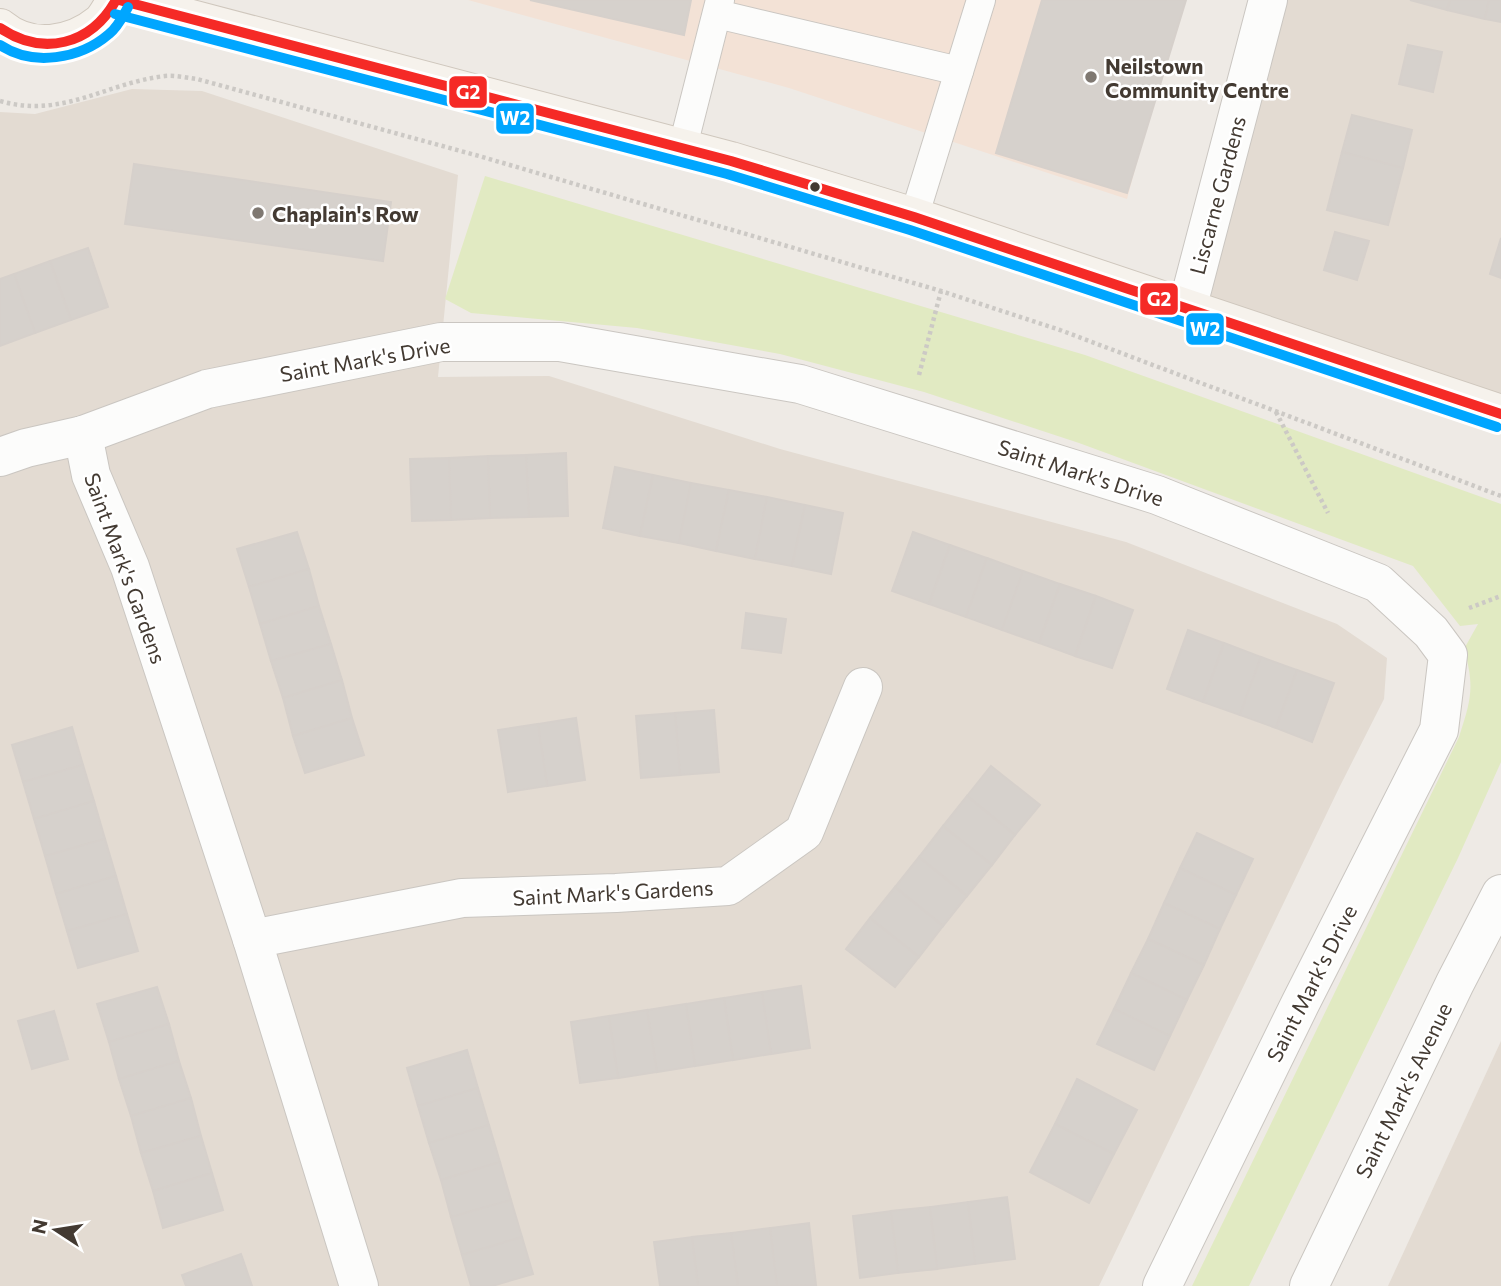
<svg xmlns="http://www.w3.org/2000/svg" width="1501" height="1286" viewBox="0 0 1501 1286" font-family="Commissioner,sans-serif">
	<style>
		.residential { fill: #e3dbd2 }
		.commercial { fill: #f3e2d6 }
		.green { fill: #e1eac2 }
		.building { fill: #d6d1cc; stroke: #d6d0cb; stroke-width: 2 }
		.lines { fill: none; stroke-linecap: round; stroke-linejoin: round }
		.lane-casing { stroke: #cac6c1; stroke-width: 30 }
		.street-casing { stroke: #cac6c1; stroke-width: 40 }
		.secondary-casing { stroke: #cfc7bd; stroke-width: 40 }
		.path { stroke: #ccc9c5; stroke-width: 4.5; stroke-dasharray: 3.5 3.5; stroke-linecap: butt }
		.lane { stroke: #fcfcfb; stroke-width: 28 }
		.street { stroke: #fcfcfb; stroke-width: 38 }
		.secondary { stroke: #f6f2ec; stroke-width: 38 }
		.bus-1-casing { stroke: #fff; stroke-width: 16 }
		.bus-2-casing { stroke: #fff; stroke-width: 16 }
		.bus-1 { stroke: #f52a26; stroke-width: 10 }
		.bus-2 { stroke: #00a6ff; stroke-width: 10 }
		.poi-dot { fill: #7f7871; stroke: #fff; stroke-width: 2.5 }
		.bus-dot { fill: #433a32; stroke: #fff; stroke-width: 2.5 }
		.labels { text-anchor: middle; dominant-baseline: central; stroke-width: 5; stroke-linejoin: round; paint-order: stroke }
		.poi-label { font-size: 21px; font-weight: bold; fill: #433a32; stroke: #fff; text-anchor: start }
		.street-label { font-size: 21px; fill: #433a32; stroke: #fff }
		.line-badge { stroke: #fff; stroke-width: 2.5 }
		.badge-label { font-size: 19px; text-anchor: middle; font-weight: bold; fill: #fff }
	</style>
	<rect width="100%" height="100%" fill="#eeeae5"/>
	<g class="residential">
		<path d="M1278,0H1501V420L1187,309Z"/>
		<path d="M132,89L202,91L458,175L438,377L549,376L780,449L1126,542L1337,624L1387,658L1384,699L1339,788L1099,1286H0V112L35,114Z"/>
		<path d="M1501,1041V1286H1388Z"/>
	</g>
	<path class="commercial" d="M468,0H1181L1127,199L789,88Z"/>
	<path class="green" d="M485,176L1085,355L1501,504V762L1458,858L1249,1286H1192L1459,737C1471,700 1475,687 1464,649L1478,624L1460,626L1413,566L1079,443L924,392L780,354L637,328L471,313L445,299Z"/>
	<g class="building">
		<path d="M530,0H691L684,35Z"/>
		<path d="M1042,0H1186L1127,193L996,153Z"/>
		<path d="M1410,0H1450L1447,10Z"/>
		<path d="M1450,0H1489L1485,19L1447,10Z"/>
		<path d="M1489,0H1501V22L1485,19Z"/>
		<path d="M1408,45L1442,52L1433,92L1399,84Z"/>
		<path d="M1352,115L1412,130L1403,168L1342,152Z"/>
		<path d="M1342,152L1403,168L1388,225L1327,210Z"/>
		<path d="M134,164L391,202L383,261L125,224Z"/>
		<path d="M1335,232L1369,241L1357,280L1324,270Z"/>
		<path d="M1501,238V278L1490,274Z"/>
		<path d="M88,248L108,307L71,320L50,261Z"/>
		<path d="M50,261L71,320L35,333L14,274Z"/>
		<path d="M14,274L35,333L0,346V279Z"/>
		<path d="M566,453L568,516L529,517L526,455Z"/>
		<path d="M526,455L529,517L490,518L488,456Z"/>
		<path d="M488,456L490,518L451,520L449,458Z"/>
		<path d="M449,458L451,520L412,521L410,459Z"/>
		<path d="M615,467L653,475L640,536L603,528Z"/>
		<path d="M653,475L691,483L679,543L640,536Z"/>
		<path d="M691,483L729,490L716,551L679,543Z"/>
		<path d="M729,490L767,497L755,559L716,551Z"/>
		<path d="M767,497L805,505L792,566L755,559Z"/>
		<path d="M805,505L843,513L831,574L792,566Z"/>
		<path d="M297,532L309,569L249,587L237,549Z"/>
		<path d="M913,532L950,545L929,604L892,591Z"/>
		<path d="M950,545L987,558L966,617L929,604Z"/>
		<path d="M987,558L1023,571L1002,630L966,617Z"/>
		<path d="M309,569L319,606L260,624L249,587Z"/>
		<path d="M1023,571L1060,584L1039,643L1002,630Z"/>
		<path d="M1060,584L1096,596L1075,656L1039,643Z"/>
		<path d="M1096,596L1133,610L1112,668L1075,656Z"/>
		<path d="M319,606L331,644L271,661L260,624Z"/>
		<path d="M746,613L786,619L781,653L742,648Z"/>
		<path d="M1188,630L1224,643L1203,702L1167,689Z"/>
		<path d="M1224,643L1261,657L1240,715L1203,702Z"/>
		<path d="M331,644L342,680L283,698L271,661Z"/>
		<path d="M1261,657L1297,670L1276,728L1240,715Z"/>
		<path d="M1297,670L1334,683L1312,742L1276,728Z"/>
		<path d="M342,680L352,718L293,736L283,698Z"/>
		<path d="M714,710L719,772L680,775L675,713Z"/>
		<path d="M675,713L680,775L641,778L636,716Z"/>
		<path d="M352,718L364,755L305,773L293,736Z"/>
		<path d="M576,718L585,780L547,786L538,724Z"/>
		<path d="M538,724L547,786L508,792L498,730Z"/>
		<path d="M72,727L83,765L23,782L12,745Z"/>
		<path d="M83,765L94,801L34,819L23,782Z"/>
		<path d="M991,766L1040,805L1015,835L967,796Z"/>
		<path d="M967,796L1015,835L992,865L943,826Z"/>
		<path d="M94,801L105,839L45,856L34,819Z"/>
		<path d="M943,826L992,865L967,896L919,857Z"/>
		<path d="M1197,833L1253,859L1236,895L1180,868Z"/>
		<path d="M105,839L116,876L56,894L45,856Z"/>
		<path d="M919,857L967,896L943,926L895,887Z"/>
		<path d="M1180,868L1236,895L1220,929L1164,903Z"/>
		<path d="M116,876L127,914L67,931L56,894Z"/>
		<path d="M895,887L943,926L919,957L870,918Z"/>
		<path d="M1164,903L1220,929L1204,965L1148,939Z"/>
		<path d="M127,914L138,951L78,968L67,931Z"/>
		<path d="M870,918L919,957L895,987L846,949Z"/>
		<path d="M1148,939L1204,965L1187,1000L1131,973Z"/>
		<path d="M1131,973L1187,1000L1170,1036L1114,1009Z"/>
		<path d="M801,986L810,1048L771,1054L762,992Z"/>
		<path d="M157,987L169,1024L109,1042L97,1004Z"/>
		<path d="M762,992L771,1054L733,1060L724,998Z"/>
		<path d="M724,998L733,1060L695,1066L686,1004Z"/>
		<path d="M686,1004L695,1066L657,1072L647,1010Z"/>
		<path d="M1114,1009L1170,1036L1154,1070L1097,1044Z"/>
		<path d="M647,1010L657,1072L618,1078L609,1016Z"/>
		<path d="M54,1011L68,1059L32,1069L18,1021Z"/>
		<path d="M609,1016L618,1078L580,1083L571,1022Z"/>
		<path d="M169,1024L179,1061L119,1079L109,1042Z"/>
		<path d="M467,1050L478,1088L418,1106L407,1068Z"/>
		<path d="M179,1061L191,1098L131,1116L119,1079Z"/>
		<path d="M1077,1079L1137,1110L1114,1154L1055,1124Z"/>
		<path d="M478,1088L489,1125L429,1143L418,1106Z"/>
		<path d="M191,1098L201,1136L141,1153L131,1116Z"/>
		<path d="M1055,1124L1114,1154L1089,1203L1030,1172Z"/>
		<path d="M489,1125L500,1162L441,1180L429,1143Z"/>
		<path d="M201,1136L212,1173L153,1191L141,1153Z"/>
		<path d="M500,1162L511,1200L451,1217L441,1180Z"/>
		<path d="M212,1173L223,1210L163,1228L153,1191Z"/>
		<path d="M1007,1197L1015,1259L975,1264L968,1202Z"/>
		<path d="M511,1200L522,1237L462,1255L451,1217Z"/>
		<path d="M968,1202L975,1264L937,1269L930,1207Z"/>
		<path d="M930,1207L937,1269L898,1273L891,1211Z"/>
		<path d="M891,1211L898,1273L860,1278L853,1216Z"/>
		<path d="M809,1223L816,1285L777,1286L770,1228Z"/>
		<path d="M770,1228L777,1286H738L731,1233Z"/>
		<path d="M731,1233L738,1286H698L692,1237Z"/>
		<path d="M522,1237L533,1274L492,1286H471L462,1255Z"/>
		<path d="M692,1237L698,1286H660L654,1242Z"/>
		<path d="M241,1254L252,1286H186L182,1275Z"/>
	</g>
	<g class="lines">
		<g class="lane-casing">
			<g id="lane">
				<path d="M717,14L959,71"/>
				<path d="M682,150L720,0"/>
				<path d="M914,217L981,0"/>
			</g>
		</g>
		<g class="street-casing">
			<g id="street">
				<path d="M1187,309L1268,0"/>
				<path d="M83,435L91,475L130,567L252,939L359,1286"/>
				<path d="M0,457L26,448L83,435L207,389L441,342H560L800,384L1157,495L1378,583L1431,632L1448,655L1439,730L1300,1004L1162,1286"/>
				<path d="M252,939L462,898L616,893L728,886L804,832L863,687"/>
				<path d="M1309,1286L1455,983L1501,894"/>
			</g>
		</g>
		<g class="secondary-casing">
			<g id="secondary">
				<path d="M119,0L731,161L914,217L1501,414"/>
				<path d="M0,28C30,53 72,47 101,23C107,17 112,7 116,0"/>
			</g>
		</g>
		<g class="path">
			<path d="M0,101C63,119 105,83 165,76C175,75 187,78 197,79L479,156L941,291L1060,330L1501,496"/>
			<path d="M919,375L941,291"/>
			<path d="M1276,412L1328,513"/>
			<path d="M1469,608L1501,596"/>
		</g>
		<use href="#lane" class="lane"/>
		<use href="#street" class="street"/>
		<use href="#secondary" class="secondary"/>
		<g class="bus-1-casing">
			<g id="bus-1">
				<path d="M119,0L731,161L914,217L1501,414"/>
				<path d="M0,28C43,57 91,45 116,0"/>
			</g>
		</g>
		<g class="bus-2-casing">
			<g id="bus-2">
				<path d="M115,14L727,174L910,230L1497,427"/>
				<path d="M0,45C33,67 80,59 109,34C118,27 123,16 128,7"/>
			</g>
		</g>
		<use href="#bus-1" class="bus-1"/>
		<use href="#bus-2" class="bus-2"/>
	</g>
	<g class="poi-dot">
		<circle cx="1091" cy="77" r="7"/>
		<circle cx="258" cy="213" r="7"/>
	</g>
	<circle class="bus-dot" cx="815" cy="187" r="6"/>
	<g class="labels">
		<g class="poi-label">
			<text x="1105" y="65">Neilstown<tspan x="1105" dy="24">Community Centre</tspan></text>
			<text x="272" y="213">Chaplain's Row</text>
		</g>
		<g class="street-label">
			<text transform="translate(1217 195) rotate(-75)">Liscarne Gardens</text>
			<text transform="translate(365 359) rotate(-10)">Saint Mark's Drive</text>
			<text transform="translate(1081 472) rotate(18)">Saint Mark's Drive</text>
			<text transform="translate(126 568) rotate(70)">Saint Mark's Gardens</text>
			<text transform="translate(613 892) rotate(-3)">Saint Mark's Gardens</text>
			<text transform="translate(1311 983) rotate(-63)">Saint Mark's Drive</text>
			<text transform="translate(1403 1090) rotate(-64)">Saint Mark's Avenue</text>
		</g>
	</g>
	<g class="line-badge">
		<rect x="448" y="75" width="40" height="34" rx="7" fill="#f52a26"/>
		<rect x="495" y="102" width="40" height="33" rx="7" fill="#00a6ff"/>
		<rect x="1139" y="282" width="40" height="34" rx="7" fill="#f52a26"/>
		<rect x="1185" y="312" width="40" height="34" rx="7" fill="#00a6ff"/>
	</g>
	<g class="badge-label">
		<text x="468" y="99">G2</text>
		<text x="515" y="125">W2</text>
		<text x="1159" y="306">G2</text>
		<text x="1205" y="336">W2</text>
	</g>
	<g transform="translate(56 1230) rotate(282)" stroke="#ffffff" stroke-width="5" paint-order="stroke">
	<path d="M0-5L12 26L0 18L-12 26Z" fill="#433a32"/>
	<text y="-10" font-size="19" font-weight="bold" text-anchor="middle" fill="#433a32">N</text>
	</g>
</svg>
